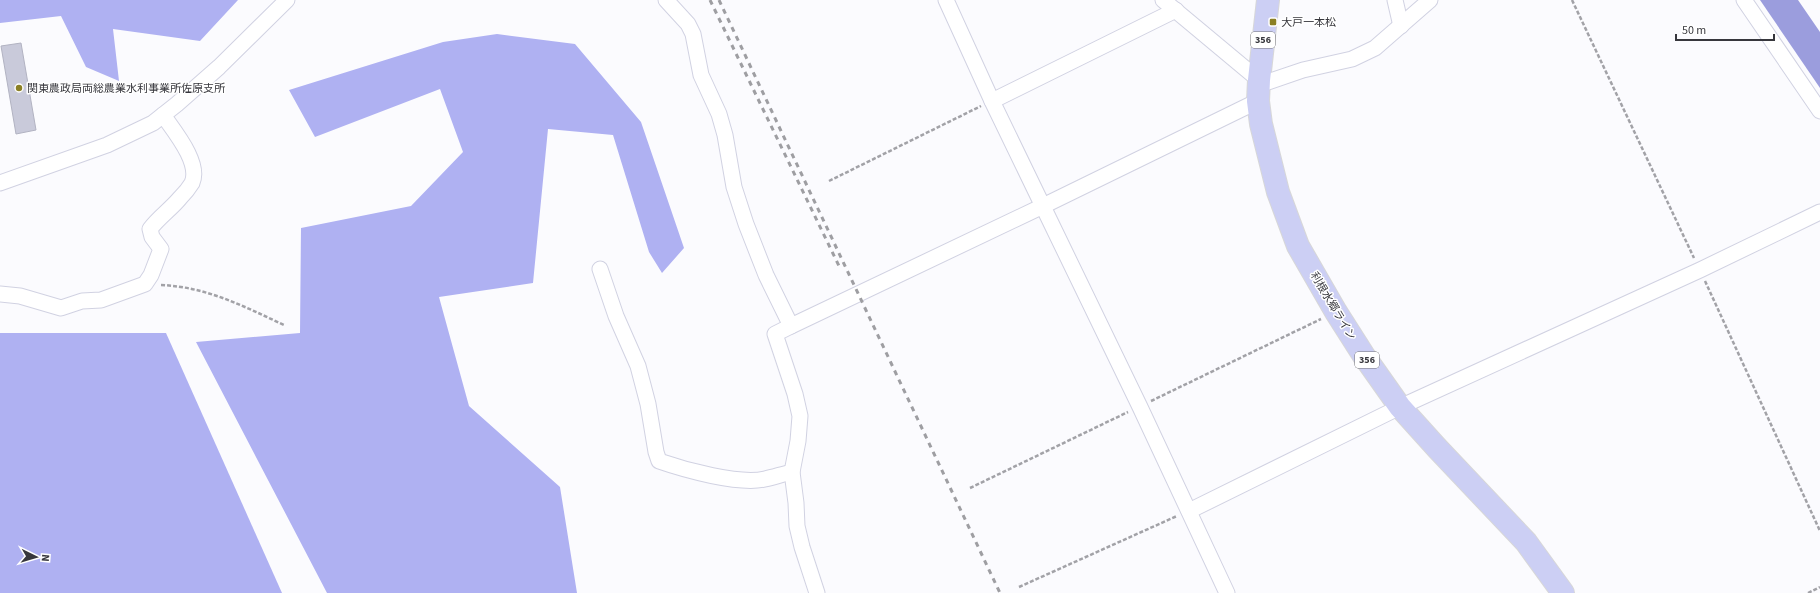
<svg xmlns="http://www.w3.org/2000/svg" width="1820" height="593" viewBox="0 0 1820 593" font-family="'Source Sans 3','Noto Sans JP',sans-serif">
	<style>
		.forest { fill: #afb1f2 }
		.water { fill: #9b9ddd }
		.building { fill: #c9cada; stroke: #b2b3c2 }
		.lines { fill: none; stroke-linecap: round; stroke-linejoin: round }
		.minor-casing { stroke: #d1d2e2; stroke-width: 17 }
		.trunk-casing { stroke: #d7d7d8; stroke-width: 24 }
		.path { stroke: #a2a2a7; stroke-width: 2.5; stroke-dasharray: 4 2; stroke-linecap: butt }
		.minor { stroke: #fff; stroke-width: 15 }
		.trunk { stroke: #cccff4; stroke-width: 22 }
		.rail { stroke: #9e9ea2; stroke-width: 3; stroke-dasharray: 5 5; stroke-linecap: butt }
		.poi-dot { fill: #8b8026; stroke: #fff; stroke-width: 1.5 }
		.labels { text-anchor: middle; dominant-baseline: central; stroke-width: 3; stroke-linejoin: round; paint-order: stroke }
		.shield { fill: #fff; stroke: #737377; stroke-width: 1 }
		.shield-label { font-size: 10px; font-weight: bold; fill: #37373d }
		.poi-label { font-size: 11px; fill: #37373d; stroke: #fff; text-anchor: start }
		.street-label { font-size: 11px; fill: #37373d; stroke: #fff }
	</style>
	<rect width="100%" height="100%" fill="#fbfbfe"/>
	<g class="forest">
		<path d="M0,0H238L200,41L113,29L119,81L86,67L61,16L0,23Z"/>
		<path d="M497,34L575,44L641,122L684,248L662,273L649,252L613,135L548,129L533,283L439,297L469,406L560,487L577,593H327L196,342L300,333L301,228L411,206L463,152L440,89L315,137L289,90L443,42Z"/>
		<path d="M0,333H166L282,593H0Z"/>
	</g>
	<path class="water" d="M1760,0H1798L1820,32V88Z"/>
	<path class="building" d="M21,43L36,130L16,134L1,46Z"/>
	<g class="lines">
		<g class="minor-casing">
			<g id="minor">
				<path d="M666,0L688,24L693,34L701,75L719,114L725,135L734,187L746,224L766,275L791,326L1043,206L1258,101"/>
				<path d="M946,0L992,101L1140,407L1227,593"/>
				<path d="M1163,0L1259,80"/>
				<path d="M1395,0L1401,26"/>
				<path d="M1744,0L1820,111"/>
				<path d="M1259,85L1303,70L1352,59L1375,48L1430,0"/>
				<path d="M992,101L1176,10"/>
				<path d="M0,183L107,145L153,123L177,104L219,67L287,0"/>
				<path d="M600,269L616,316L638,366L648,404L656,452L659,461C685,470 739,485 765,479C774,477 783,474 792,472"/>
				<path d="M0,294L20,296L61,308L82,301L101,300L145,284L151,275L161,249L152,237L150,229C159,217 171,209 180,198C184,194 189,188 192,183C201,163 174,131 163,115"/>
				<path d="M791,326L775,334L795,394L800,416L798,441L792,472L796,503L797,526L802,547L817,593"/>
				<path d="M1189,511L1400,407L1700,270L1820,212"/>
			</g>
		</g>
		<g class="trunk-casing">
			<path id="trunk" d="M1268,0L1259,80L1258,101L1261,124L1278,192L1298,246L1336,312L1364,356L1400,407L1437,448L1526,542L1563,593"/>
		</g>
		<g class="path">
			<path d="M1572,0L1694,258"/>
			<path d="M829,181L981,106"/>
			<path d="M1705,281L1820,531"/>
			<path d="M161,285C207,287 243,306 284,325"/>
			<path d="M1151,401L1321,319"/>
			<path d="M970,488L1128,412"/>
			<path d="M1019,587L1177,516"/>
			<path d="M1808,593L1820,587"/>
		</g>
		<use href="#minor" class="minor"/>
		<use href="#trunk" class="trunk"/>
		<g class="rail">
			<path d="M710,0L839,266"/>
			<path d="M719,0L1000,593"/>
		</g>
	</g>
	<g class="poi-dot">
		<rect x="1269" y="18" width="8" height="8" rx="2"/>
		<circle cx="19" cy="88" r="4"/>
	</g>
	<g class="labels">
		<g class="shield">
			<rect x="1251" y="32" width="24" height="16" rx="3"/>
			<rect x="1355" y="352" width="24" height="16" rx="3"/>
		</g>
		<g class="shield-label">
			<text x="1263" y="40">356</text>
			<text x="1367" y="360">356</text>
		</g>
		<g class="poi-label">
			<text x="1281" y="22">大戸一本松</text>
			<text x="27" y="88">関東農政局両総農業水利事業所佐原支所</text>
		</g>
		<g class="street-label">
			<text transform="translate(1333 306) rotate(59)">利根水郷ライン</text>
		</g>
	</g>
	<g transform="translate(36 557) rotate(95)" stroke="#ffffff" stroke-width="3" paint-order="stroke">
	<path d="M0-3L7 15L0 10L-7 15Z" fill="#37373d"/>
	<text y="-6" font-size="11" font-weight="bold" text-anchor="middle" fill="#37373d">N</text>
	</g>
	<path d="M1676 34v6h98v-6" fill="none" stroke="#37373d" stroke-width="2"/>
	<text x="1682" y="34" font-size="12" fill="#37373d" stroke="#ffffff" stroke-width="3" paint-order="stroke">50 m</text>
</svg>
